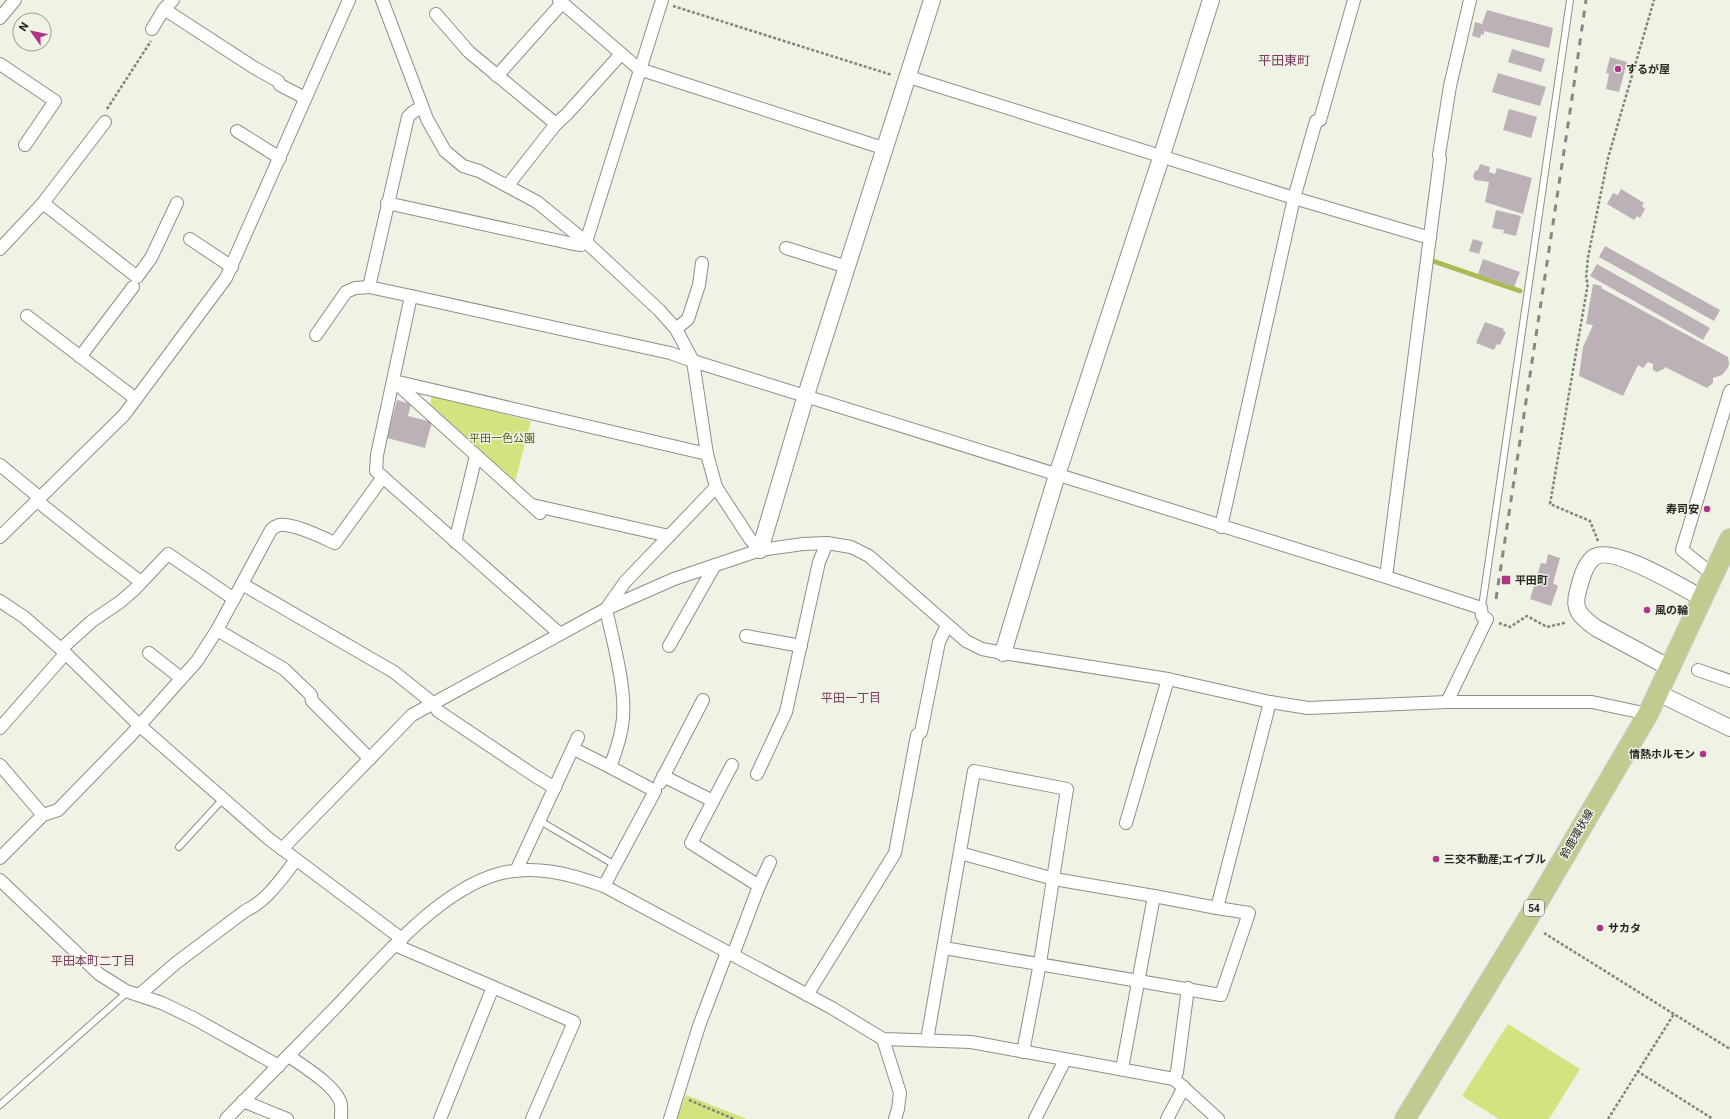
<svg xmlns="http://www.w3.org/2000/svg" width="1730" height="1119" viewBox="0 0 1730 1119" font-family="Roboto,'Noto Sans JP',sans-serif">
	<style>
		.green { fill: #d5e280 }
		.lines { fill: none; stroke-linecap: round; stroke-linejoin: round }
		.stream { stroke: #adb953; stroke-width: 5 }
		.building { fill: #bdb1b8 }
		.service-casing { stroke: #8e9085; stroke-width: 8 }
		.minor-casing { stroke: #8e9085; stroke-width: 14 }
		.tertiary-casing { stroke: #8e9085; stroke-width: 18 }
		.primary-casing { stroke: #cfcfcf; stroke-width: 22 }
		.path { stroke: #83857d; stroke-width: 2.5; stroke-dasharray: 3 2; stroke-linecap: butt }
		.service { stroke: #fff; stroke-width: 6 }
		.minor { stroke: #fff; stroke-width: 12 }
		.tertiary { stroke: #fff; stroke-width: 16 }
		.primary { stroke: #c3ca90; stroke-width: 20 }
		.rail { stroke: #878980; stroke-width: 3; stroke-dasharray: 7 7; stroke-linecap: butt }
		.poi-dot { fill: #b13586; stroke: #eff2e5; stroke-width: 1.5 }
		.labels { text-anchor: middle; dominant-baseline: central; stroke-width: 3; stroke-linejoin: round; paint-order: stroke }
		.shield { fill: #eff2e5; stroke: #62645d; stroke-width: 1 }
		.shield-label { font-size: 10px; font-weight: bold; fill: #262723 }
		.poi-label { font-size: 11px; font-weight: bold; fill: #262723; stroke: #eff2e5; text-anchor: start }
		.park-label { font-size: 11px; fill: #535a0e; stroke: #eff2e5 }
		.street-label { font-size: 11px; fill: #262723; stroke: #eff2e5 }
		.neighbourhood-label { font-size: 12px; fill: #783a5f; stroke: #eff2e5 }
		.quarter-label { font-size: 13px; fill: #783a5f; stroke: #eff2e5 }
	</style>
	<rect width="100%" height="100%" fill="#eff2e5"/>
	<g class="green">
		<path d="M432,396L531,421L515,482L430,404Z"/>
		<path d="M1508,1024L1580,1069L1549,1119H1499L1462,1096Z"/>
		<path d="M686,1095L747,1119H676Z"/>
	</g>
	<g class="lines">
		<path class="stream" d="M1433,261L1520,291"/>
	</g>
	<g class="building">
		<path d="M1487,10L1553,28L1549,48L1484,31V35L1481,34L1480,38L1472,36L1475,22L1482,24Z"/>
		<path d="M1512,49L1545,59L1541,72L1508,62Z"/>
		<path d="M1610,57L1627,62L1619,92L1606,89L1609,74L1606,73Z"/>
		<path d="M1498,73L1546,87L1540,106L1492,92Z"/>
		<path d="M1509,109L1537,117L1531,138L1503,130Z"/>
		<path d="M1480,164L1490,167L1489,172L1495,174L1497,168L1532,178L1523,214L1485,202L1489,182L1475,180L1473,176L1475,171L1478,170Z"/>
		<path d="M1621,189L1644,203L1642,206L1645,209L1640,218L1637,216L1634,220L1607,204L1613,193L1618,195Z"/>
		<path d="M1496,210L1521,216L1516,236L1503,233L1504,230L1492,228Z"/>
		<path d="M1473,239L1483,242L1479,254L1469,251Z"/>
		<path d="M1605,246L1720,310L1714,321L1599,257Z"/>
		<path d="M1483,259L1520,272L1514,287L1478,274Z"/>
		<path d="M1597,264L1710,328L1703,340L1590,276Z"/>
		<path d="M1593,284L1602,286L1601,288L1728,357L1729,364L1727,369L1722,375L1713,378V383L1707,388L1665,367L1664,369L1657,372L1653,370V364L1648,362L1643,368L1638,365L1623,396L1579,376L1583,347L1593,325L1586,324Z"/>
		<path d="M1485,322L1504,329L1503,331L1506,332L1500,345L1497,344L1494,350L1476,343Z"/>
		<path d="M397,400L411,404L408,416L432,422L425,448L387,438Z"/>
		<path d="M1548,554L1560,558L1553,583L1558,586L1551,606L1530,599L1541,563L1546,564Z"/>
	</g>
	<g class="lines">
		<g class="service-casing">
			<g id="service">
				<path d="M1481,608L1483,600L1570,0"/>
				<path d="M540,821L615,865"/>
				<path d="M179,847L222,800"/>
				<path d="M0,1105L124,995L126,991"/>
			</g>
		</g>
		<g class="minor-casing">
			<g id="minor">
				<path d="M382,0L427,119L445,151L463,166L479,171L537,202L586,242L659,310L676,329L693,361L707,454L716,487L750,539L760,550"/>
				<path d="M559,0L639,69L886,149"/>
				<path d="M164,9L253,67L278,81L280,85L305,98"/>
				<path d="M436,14L469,52L556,124"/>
				<path d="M0,18L15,0"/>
				<path d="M152,29L164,9L173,0"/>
				<path d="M0,64L55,101L25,145"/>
				<path d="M497,76L562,3"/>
				<path d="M909,77L1294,198L1430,238"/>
				<path d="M422,107L413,112L408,117L369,287L411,296L377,455L376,471L560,634"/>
				<path d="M237,131L280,158"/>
				<path d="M508,185L556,124L567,114L621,54"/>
				<path d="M43,203L137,277L151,258L177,203"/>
				<path d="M387,203L569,243L581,245L586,242L662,0"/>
				<path d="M190,239L232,267"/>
				<path d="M786,248L847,267"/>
				<path d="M0,249L43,203L105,122"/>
				<path d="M411,296L670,353L693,361L1386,577L1481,608L1482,616L1487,619L1447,702"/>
				<path d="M27,316L136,399"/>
				<path d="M676,329L688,319L699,285L702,263"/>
				<path d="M316,335L346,292L355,288L369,287"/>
				<path d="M80,357L133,287"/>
				<path d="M394,381L707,454"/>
				<path d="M395,382L540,513"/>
				<path d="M0,465L39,497"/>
				<path d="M36,500L100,551L141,582"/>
				<path d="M532,505L669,536"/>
				<path d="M1221,527L1294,198L1316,121L1320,120L1354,0"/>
				<path d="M0,537L124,415L226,278L349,0"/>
				<path d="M455,542L476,456"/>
				<path d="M1712,574L1682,550L1730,391"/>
				<path d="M1386,577L1440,159L1439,155L1450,86L1470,0"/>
				<path d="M242,584L394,672L434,704L438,711L535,776L555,788"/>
				<path d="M0,601L24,617L61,649L139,725L269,839L402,939"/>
				<path d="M217,630L284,669L311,695L312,701L370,759"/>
				<path d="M746,636L801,646"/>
				<path d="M669,646L715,565"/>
				<path d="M61,649L92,621L120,602L134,590L168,554L234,599"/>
				<path d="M149,653L181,678"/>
				<path d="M1698,670L1730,681"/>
				<path d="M0,728L65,654"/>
				<path d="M574,749L610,767"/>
				<path d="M0,765L43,815"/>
				<path d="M757,774L786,712L819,562L827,543"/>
				<path d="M663,776L713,801L691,843L759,886L733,955"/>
				<path d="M660,783L703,700"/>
				<path d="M713,801L732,765"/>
				<path d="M1126,823L1168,679"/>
				<path d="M282,849L412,715L606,609L674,579L760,550L803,544L827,543L851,547L869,556L966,641L982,649L1003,653L1168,679L1270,702L1308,708L1447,702H1592L1648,714"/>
				<path d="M960,853L1054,879L1154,896"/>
				<path d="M0,858L43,815L58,810L131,735L197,661L217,630L271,530C273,528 276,526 279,525C294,523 321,537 335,543L383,477"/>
				<path d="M516,871L578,737"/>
				<path d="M0,880L99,974L126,991L162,1003L195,1019L279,1066"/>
				<path d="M604,886L655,791L610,767C615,754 620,740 622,726C628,693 613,642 606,609L625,582L716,487"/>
				<path d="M759,886L770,862"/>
				<path d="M395,945L493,987"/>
				<path d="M944,948L1221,995L1249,913L1217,908"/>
				<path d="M139,995L176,963L245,911C267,901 281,879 296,860"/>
				<path d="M807,995L895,853L917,735L921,732L939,642L947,625"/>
				<path d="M883,1039L900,1093L898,1109L895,1119"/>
				<path d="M927,1040L974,771L1067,789L1040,963L1023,1052"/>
				<path d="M289,1056C304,1067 332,1083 340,1101C342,1105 341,1113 341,1119"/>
				<path d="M1122,1069L1154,896L1217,908L1270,702"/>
				<path d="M1174,1079L1177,1072L1188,988"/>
				<path d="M243,1101L287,1119"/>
				<path d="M226,1119C262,1082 298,1046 334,1009C377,964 437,891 498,874C534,864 570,874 604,886L832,1008L883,1039L971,1042L1174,1079L1218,1119"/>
				<path d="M440,1119L493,987L574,1022L532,1119"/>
				<path d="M670,1119L699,1026L727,952"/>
				<path d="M1035,1119L1065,1060"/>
				<path d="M1167,1119L1184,1087"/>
			</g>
		</g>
		<g class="tertiary-casing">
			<g id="tertiary">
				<path d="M760,550L806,395L932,0"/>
				<path d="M1003,653L1057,475L1162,155L1211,0"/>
				<path d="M1670,668L1596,628C1581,617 1572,610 1578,591C1581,580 1584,566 1593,558C1610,543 1683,588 1702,598"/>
				<path d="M1658,693L1730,728"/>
			</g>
		</g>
		<g class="primary-casing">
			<path id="primary" d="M1405,1119L1526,922L1648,714L1730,539"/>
		</g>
		<g class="path">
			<path d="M673,6L892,75"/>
			<path d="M107,109L151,41"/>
			<path d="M1598,541L1590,521L1550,504L1588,283L1586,279L1588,257L1608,158L1654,0"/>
			<path d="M1499,623L1510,627L1527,616L1547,627L1564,623L1566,621"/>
			<path d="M1544,933L1730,1049"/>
			<path d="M1637,1071L1713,1119"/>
			<path d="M689,1100L734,1119"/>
			<path d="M1608,1119L1674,1014"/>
		</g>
		<use href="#service" class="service"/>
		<use href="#minor" class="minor"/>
		<use href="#tertiary" class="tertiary"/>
		<use href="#primary" class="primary"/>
		<path class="rail" d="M1496,599L1571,105L1586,0"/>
	</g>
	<g class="poi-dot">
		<circle cx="1618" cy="69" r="4"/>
		<circle cx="1707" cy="509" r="4"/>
		<rect x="1501" y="575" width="10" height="10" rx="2"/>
		<circle cx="1647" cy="610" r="4"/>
		<circle cx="1703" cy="754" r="4"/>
		<circle cx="1436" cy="859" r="4"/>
		<circle cx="1600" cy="928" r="4"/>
	</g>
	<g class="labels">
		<rect class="shield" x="1524" y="900" width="20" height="16" rx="3"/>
		<g class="shield-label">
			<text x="1534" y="908">54</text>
		</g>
		<g class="poi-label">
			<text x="1626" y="69">するが屋</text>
			<text x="1699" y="509" text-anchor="end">寿司安</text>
			<text x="1515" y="580">平田町</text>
			<text x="1655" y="610">風の輪</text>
			<text x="1695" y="754" text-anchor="end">情熱ホルモン</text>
			<text x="1444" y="859">三交不動産;エイブル</text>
			<text x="1608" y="928">サカタ</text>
		</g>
		<g class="park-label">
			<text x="502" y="438">平田一色公園</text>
		</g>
		<g class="street-label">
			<text transform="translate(1577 834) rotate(-60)">鈴鹿環状線</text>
		</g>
		<g class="neighbourhood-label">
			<text x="851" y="698">平田一丁目</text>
			<text x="93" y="961">平田本町二丁目</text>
		</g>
		<g class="quarter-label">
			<text x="1284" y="60">平田東町</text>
		</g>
	</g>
	<g transform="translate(32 32) rotate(303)"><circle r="19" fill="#eff2e5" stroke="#9fa197"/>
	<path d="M0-3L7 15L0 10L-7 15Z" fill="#b13586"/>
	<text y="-6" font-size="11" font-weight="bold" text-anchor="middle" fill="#262723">N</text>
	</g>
</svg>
